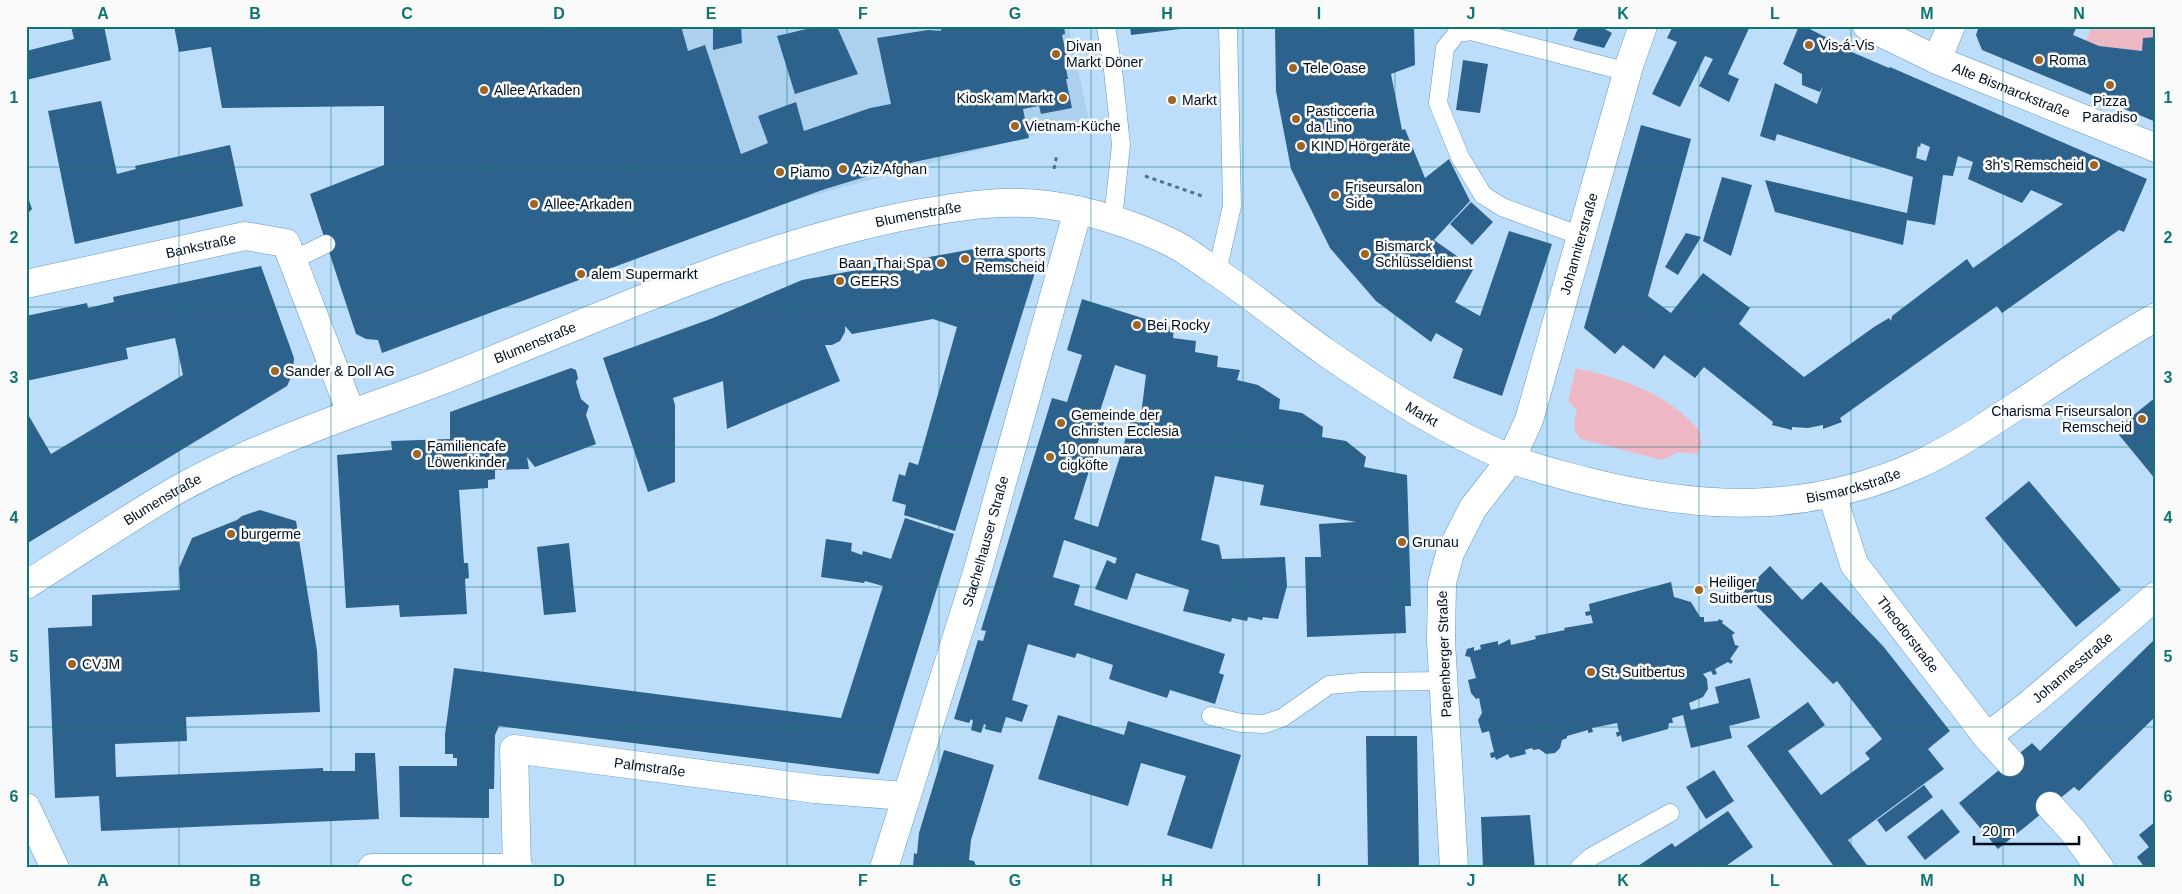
<svg xmlns="http://www.w3.org/2000/svg" width="2182" height="894" viewBox="0 0 2182 894" font-family="Helvetica,sans-serif">
	<style>
		.built { fill: #acd1ef }
		.green { fill: #edb8c4 }
		.building { fill: #2c628c; fill-rule: evenodd }
		.lines { fill: none; stroke-linecap: round; stroke-linejoin: round }
		.lane-casing { stroke: #6398c4; stroke-width: 19 }
		.street-casing { stroke: #6398c4; stroke-width: 29 }
		.secondary-casing { stroke: #6398c4; stroke-width: 29 }
		.path { stroke: #586f85; stroke-width: 3; stroke-dasharray: 4 4; stroke-linecap: butt }
		.lane { stroke: #fff; stroke-width: 18 }
		.street { stroke: #fff; stroke-width: 28 }
		.secondary { stroke: #fff; stroke-width: 28 }
		.grid { fill: none; stroke: #0f766e; stroke-width: 1; stroke-opacity: 0.55 }
		.poi-dot { fill: #9f6525; stroke: #fafafa; stroke-width: 2 }
		.labels { text-anchor: middle; dominant-baseline: central; stroke-width: 5; stroke-linejoin: round; paint-order: stroke }
		.poi-label { font-size: 14px; fill: #001020; stroke: #fafafa; text-anchor: start }
		.street-label { font-size: 14px; fill: #001020; stroke: #fafafa }
		.neatline { fill: none; stroke: #0f766e; stroke-width: 2 }
		.grid-label { font-size: 16px; text-anchor: middle; font-weight: bold; fill: #0f766e }
	</style>
	<rect width="100%" height="100%" fill="#bddefa"/>
	<path class="built" d="M492,26H1068L1089,120L767,208Z"/>
	<g class="green">
		<path d="M2092,26H2156V37L2144,39L2142,51L2099,46L2086,41Z"/>
		<path d="M1576,368C1617,378 1658,389 1689,420C1694,425 1701,430 1701,439C1702,443 1700,449 1698,454L1678,452L1662,460L1581,439C1571,430 1575,421 1577,410L1568,401Z"/>
	</g>
	<g class="building">
		<path d="M71,26H104L111,60L26,80V51L74,39Z"/>
		<path d="M174,26H681L688,51L705,45L741,154L768,143L758,116L796,102L804,131L870,108L891,104L877,38L928,30L941,31V26H1064L1065,34L1062,35L1068,62L1065,63L1068,79H1066L1072,108L1041,114L1039,106L1023,109L1029,138L914,162L822,190L382,353L378,340L366,339L356,334L310,194L384,165V106L222,108L211,47L179,52Z"/>
		<path d="M713,26H741L742,43L713,50Z"/>
		<path d="M819,26L838,29L858,74L795,94L777,36Z"/>
		<path d="M1130,26H1197V27L1131,35Z"/>
		<path d="M1275,26H1414L1415,65L1391,74L1402,130L1405,129L1425,178L1449,159L1470,201L1434,240L1474,268L1455,302L1480,316L1509,231L1552,244L1502,396L1453,378L1463,349L1436,333L1431,342L1376,301L1330,248L1291,169L1276,91Z"/>
		<path d="M1579,26H1599L1612,33L1604,48L1573,40Z"/>
		<path d="M1673,26H1750L1728,74L1739,79L1729,102L1699,86L1713,59L1705,56L1680,107L1652,94L1677,42L1667,38Z"/>
		<path d="M1799,26H1804L1841,45L1840,47L1889,68L1890,67L2147,179L2124,232L2119,230L2002,313L1997,306L1840,418L1842,422L1823,429V425L1808,428L1792,427V430L1772,425L1773,422L1704,367L1695,378L1664,355L1654,369L1623,345L1615,354L1584,328L1641,125L1691,139L1648,296L1671,313L1703,273L1750,308L1739,324L1804,377L1874,327L1889,318L1891,321L1892,316L1967,259L1973,268L2063,204L2031,190L2022,203L1968,179L1973,162L1958,156L1953,176L1943,175L1935,225L1907,220L1903,245L1775,212L1765,180L1907,213L1913,177L1777,134L1775,141L1760,136L1775,83L1817,104L1823,86L1820,92L1802,85V74L1783,64ZM1921,143L1930,147L1926,161L1916,158L1918,146L1920,147Z"/>
		<path d="M1979,26H2077L2073,35L2099,46L2142,51L2143,38L2156,37V122L1982,50L1976,35Z"/>
		<path d="M1463,60L1488,64L1480,113L1456,110Z"/>
		<path d="M101,101L117,174L136,169L135,166L230,145L243,206L75,244L48,111Z"/>
		<path d="M1722,177L1752,185L1731,256L1703,241Z"/>
		<path d="M26,192L32,209L26,215Z"/>
		<path d="M1471,202L1493,222L1472,245L1450,224Z"/>
		<path d="M1686,233L1701,237L1678,275L1665,267Z"/>
		<path d="M979,248L1037,266L955,531L904,515L906,505L892,501L899,474L905,476L909,462L918,465L957,327L933,319L852,334L845,326V332L840,341L832,345H825L840,381L729,428L727,429L723,381L673,398L675,405V482L648,492L603,358L713,318L802,280Z"/>
		<path d="M261,266L294,358L293,373L287,386L26,544V411L51,454L183,375L175,338L126,348L128,359L26,381V316L87,303L88,308L114,302L113,297Z"/>
		<path d="M1082,299L1174,328L1173,338L1196,341L1195,352L1218,356L1217,367L1240,370L1237,380L1258,385L1280,399L1279,409L1302,413L1323,427L1322,437L1346,441L1366,457L1364,467L1407,475L1411,606H1405L1406,633L1307,637L1305,557H1321L1319,524L1356,522L1260,505L1264,485L1215,476L1201,540L1219,545L1222,559L1285,557L1287,586L1278,619L1263,617L1262,620L1248,617L1247,621L1232,618L1231,622L1183,611L1189,590L1136,573L1127,600L1095,589L1107,560L1115,564L1117,558L1064,540L1053,577L1080,585L1074,605L1225,654L1219,673L1224,675L1215,704L1170,690L1167,698L1109,679L1113,665L1077,653L1075,658L1028,644L1012,700L1028,705L1022,722L1006,717L1001,733L985,729L986,725L984,724L981,733L971,730L973,721L971,719L969,723L954,719L978,640L983,641L986,631L981,630L1052,398L1067,402L1082,355L1067,350ZM1115,365L1146,375L1140,423L1131,421L1098,527L1074,519L1107,413L1100,411Z"/>
		<path d="M571,368L576,370L578,378L576,382L581,399L589,406L586,415L596,444L535,467L527,457L529,469L495,470V479L488,480V488L459,490L464,563H468L469,578L465,579L467,614L400,617L399,605L346,608L337,455L392,450L391,441L450,439V412Z"/>
		<path d="M2156,397V480L2115,430Z"/>
		<path d="M2029,481L2121,590L2076,627L1985,518Z"/>
		<path d="M260,510L296,521L317,651L320,712L186,717L187,741L115,744L116,777L323,768V771H355V753H375L379,819L101,831L99,796L55,798L48,628L92,626V595L180,590L179,568L192,538L237,520L242,516Z"/>
		<path d="M905,518L954,534L879,774L499,726L495,735L494,789H489V818L400,817L399,766H457V758H453V754H445V734L454,668L841,718L883,586L865,581L864,583L821,577L826,539L852,543L851,551L862,555L863,551L891,559Z"/>
		<path d="M569,543L576,612L544,615L537,547Z"/>
		<path d="M1770,566L1802,600L1821,582L1883,646L1950,731L1928,749L1944,769L1848,840L1869,868H1835L1747,746L1808,702L1825,725L1788,751L1821,795L1870,759L1865,753L1882,739L1837,681L1833,684L1743,592Z"/>
		<path d="M1671,582L1674,597L1691,602L1700,617H1704V622L1718,621L1719,619L1723,621L1722,623L1735,633L1732,635L1735,645L1739,646L1730,659L1733,661L1731,664L1728,662L1715,669L1717,674L1713,675L1711,671L1703,674L1707,679L1708,689L1703,697L1689,703L1691,710L1719,703L1715,687L1750,678L1760,718L1729,726L1732,738L1691,748L1683,715L1672,718L1673,723H1669L1668,729L1628,740L1622,742L1621,735L1617,737L1616,732H1619L1617,723L1592,728L1593,732L1588,733V730L1567,736V738L1562,740L1560,748L1555,753L1546,754L1539,749L1533,750L1532,748L1525,750L1526,754L1510,758L1508,754L1496,760L1495,757L1491,758L1490,753L1494,752L1489,731L1482,733L1478,720L1482,713L1479,698L1476,699L1471,693L1468,680L1476,678L1470,657L1465,656L1467,649L1474,647V651L1481,649L1480,645L1498,641V645L1510,639L1511,645L1536,639L1535,636L1565,630L1564,628L1593,623L1591,615L1586,616L1585,612L1590,611L1589,604Z"/>
		<path d="M2156,638V716L2079,791L2074,787L1998,849L1959,803L2032,743L2040,751Z"/>
		<path d="M1058,715L1124,735L1128,721L1241,755L1212,849L1167,835L1186,776L1141,763L1128,806L1038,779Z"/>
		<path d="M1366,736H1417L1419,868H1368Z"/>
		<path d="M944,750L994,765L971,840L969,860L974,861L977,868H913L914,853L917,854L919,833Z"/>
		<path d="M1714,770L1734,801L1706,819L1686,787Z"/>
		<path d="M1924,785L1933,797L1886,832L1877,820Z"/>
		<path d="M1942,809L1960,832L1925,860L1907,837Z"/>
		<path d="M1728,811L1753,847L1723,868H1635L1672,843L1675,847Z"/>
		<path d="M1530,815L1535,868H1483L1481,817Z"/>
		<path d="M2156,821V868H2145L2137,857L2149,847L2139,835Z"/>
	</g>
	<g class="lines">
		<g class="lane-casing">
			<g id="lane">
				<path d="M1106,26L1113,70L1121,145L1113,219"/>
				<path d="M1581,236L1502,207L1483,195L1460,157L1438,103L1445,48L1457,33L1471,31L1628,72"/>
				<path d="M293,260L326,244"/>
				<path d="M1217,272L1232,206L1228,26"/>
				<path d="M1211,716L1241,723L1264,724L1282,718L1329,685L1361,682L1444,681"/>
				<path d="M1579,868L1591,857L1670,813"/>
			</g>
		</g>
		<g class="street-casing">
			<g id="street">
				<path id="s1" d="M1867,26L1937,60L2156,148"/>
				<path d="M1937,60L1951,26"/>
				<path id="s2" d="M26,284L245,236L286,243L351,413"/>
				<path id="s3" d="M1832,494L1854,564L1987,737L2010,762"/>
				<path id="s4" d="M1987,737L2031,703L2156,596"/>
				<path d="M2050,806L2072,830L2100,868"/>
				<path d="M26,807L55,868"/>
				<path d="M372,868H519"/>
				<path id="s5" d="M517,868L514,749L815,789L905,796"/>
				<path id="s6" d="M884,868L976,576L1078,210"/>
				<path id="s7" d="M1454,868L1441,641L1442,583L1450,553L1473,508L1511,459L1529,420L1630,63L1643,26"/>
			</g>
		</g>
		<g class="secondary-casing">
			<g id="secondary">
				<path id="s8" d="M26,585C76,554 125,520 175,491C257,445 347,416 435,383C594,321 752,244 921,213C962,206 1007,199 1049,205C1091,211 1133,224 1172,243C1185,249 1198,260 1211,268C1250,294 1286,324 1324,351C1381,391 1443,430 1507,457C1532,468 1559,474 1585,481C1699,510 1807,515 1917,465C1952,449 1985,427 2018,405C2063,375 2108,344 2156,317"/>
			</g>
		</g>
		<g class="path">
			<path d="M1054,169L1057,154"/>
			<path d="M1145,176L1205,197"/>
		</g>
		<use href="#lane" class="lane"/>
		<use href="#street" class="street"/>
		<use href="#secondary" class="secondary"/>
	</g>
	<path class="grid" d="M179,26V868M331,26V868M483,26V868M635,26V868M787,26V868M939,26V868M1091,26V868M1243,26V868M1395,26V868M1547,26V868M1699,26V868M1851,26V868M2003,26V868M26,167H2156M26,307H2156M26,447H2156M26,587H2156M26,727H2156"/>
	<g class="poi-dot">
		<circle cx="1809" cy="45" r="5"/>
		<circle cx="1056" cy="54" r="5"/>
		<circle cx="2039" cy="60" r="5"/>
		<circle cx="1293" cy="68" r="5"/>
		<circle cx="2110" cy="85" r="5"/>
		<circle cx="484" cy="90" r="5"/>
		<circle cx="1063" cy="98" r="5"/>
		<circle cx="1172" cy="100" r="5"/>
		<circle cx="1296" cy="119" r="5"/>
		<circle cx="1015" cy="126" r="5"/>
		<circle cx="1301" cy="146" r="5"/>
		<circle cx="2094" cy="165" r="5"/>
		<circle cx="843" cy="169" r="5"/>
		<circle cx="780" cy="172" r="5"/>
		<circle cx="1335" cy="195" r="5"/>
		<circle cx="534" cy="204" r="5"/>
		<circle cx="1365" cy="254" r="5"/>
		<circle cx="965" cy="259" r="5"/>
		<circle cx="941" cy="263" r="5"/>
		<circle cx="581" cy="274" r="5"/>
		<circle cx="840" cy="281" r="5"/>
		<circle cx="1137" cy="325" r="5"/>
		<circle cx="275" cy="371" r="5"/>
		<circle cx="2142" cy="419" r="5"/>
		<circle cx="1061" cy="423" r="5"/>
		<circle cx="417" cy="454" r="5"/>
		<circle cx="1050" cy="457" r="5"/>
		<circle cx="231" cy="534" r="5"/>
		<circle cx="1402" cy="542" r="5"/>
		<circle cx="1699" cy="590" r="5"/>
		<circle cx="72" cy="664" r="5"/>
		<circle cx="1591" cy="672" r="5"/>
	</g>
	<g class="labels">
		<g class="poi-label">
			<text x="1819" y="45">Vis-á-Vis</text>
			<text x="1066" y="46">Divan<tspan x="1066" dy="16">Markt Döner</tspan></text>
			<text x="2049" y="60">Roma</text>
			<text x="1303" y="68">Tele Oase</text>
			<text x="494" y="90">Allee Arkaden</text>
			<text x="1053" y="98" text-anchor="end">Kiosk am Markt</text>
			<text x="1182" y="100">Markt</text>
			<text x="2110" y="101" text-anchor="middle">Pizza<tspan x="2110" dy="16">Paradiso</tspan></text>
			<text x="1306" y="111">Pasticceria<tspan x="1306" dy="16">da Lino</tspan></text>
			<text x="1025" y="126">Vietnam-Küche</text>
			<text x="1311" y="146">KIND Hörgeräte</text>
			<text x="2084" y="165" text-anchor="end">3h's Remscheid</text>
			<text x="853" y="169">Aziz Afghan</text>
			<text x="790" y="172">Piamo</text>
			<text x="1345" y="187">Friseursalon<tspan x="1345" dy="16">Side</tspan></text>
			<text x="544" y="204">Allee-Arkaden</text>
			<text x="1375" y="246">Bismarck<tspan x="1375" dy="16">Schlüsseldienst</tspan></text>
			<text x="975" y="251">terra sports<tspan x="975" dy="16">Remscheid</tspan></text>
			<text x="931" y="263" text-anchor="end">Baan Thai Spa</text>
			<text x="591" y="274">alem Supermarkt</text>
			<text x="850" y="281">GEERS</text>
			<text x="1147" y="325">Bei Rocky</text>
			<text x="285" y="371">Sander &amp; Doll AG</text>
			<text x="2132" y="411" text-anchor="end">Charisma Friseursalon<tspan x="2132" dy="16">Remscheid</tspan></text>
			<text x="1071" y="415">Gemeinde der<tspan x="1071" dy="16">Christen Ecclesia</tspan></text>
			<text x="427" y="446">Familiencafe<tspan x="427" dy="16">Löwenkinder</tspan></text>
			<text x="1060" y="449">10 onnumara<tspan x="1060" dy="16">cigköfte</tspan></text>
			<text x="241" y="534">burgerme</text>
			<text x="1412" y="542">Grunau</text>
			<text x="1709" y="582">Heiliger<tspan x="1709" dy="16">Suitbertus</tspan></text>
			<text x="82" y="664">CVJM</text>
			<text x="1601" y="672">St. Suitbertus</text>
		</g>
		<g class="street-label">
			<text stroke="none"><textPath href="#s1" startOffset="158">Alte Bismarckstraße</textPath></text>
			<text stroke="none"><textPath href="#s8" startOffset="971">Blumenstraße</textPath></text>
			<text stroke="none"><textPath href="#s7" startOffset="655">Johanniterstraße</textPath></text>
			<text stroke="none"><textPath href="#s2" startOffset="179">Bankstraße</textPath></text>
			<text stroke="none"><textPath href="#s8" startOffset="566">Blumenstraße</textPath></text>
			<text stroke="none"><textPath href="#s8" startOffset="1535">Markt</textPath></text>
			<text stroke="none"><textPath href="#s8" startOffset="1984">Bismarckstraße</textPath></text>
			<text stroke="none"><textPath href="#s8" startOffset="161">Blumenstraße</textPath></text>
			<text stroke="none"><textPath href="#s6" startOffset="342">Stachelhauser Straße</textPath></text>
			<text stroke="none"><textPath href="#s3" startOffset="162">Theodorstraße</textPath></text>
			<text transform="translate(1444 654) rotate(-92)">Papenberger Straße</text>
			<text stroke="none"><textPath href="#s4" startOffset="110">Johannesstraße</textPath></text>
			<text stroke="none"><textPath href="#s5" startOffset="256">Palmstraße</textPath></text>
		</g>
	</g>
	<rect width="2182" height="894" fill="none" stroke="#fafafa" stroke-width="55"/>
	<path d="M1974 836v8h105v-8" fill="none" stroke="#001020" stroke-width="2.5"/>
	<text x="1982" y="836" font-size="15" fill="#001020" stroke="#fafafa" stroke-width="4" paint-order="stroke">20 m</text>
	<rect x="28" y="28" width="2126" height="838" class="neatline"/>
	<g class="grid-label">
		<text x="103" y="19">A</text>
		<text x="255" y="19">B</text>
		<text x="407" y="19">C</text>
		<text x="559" y="19">D</text>
		<text x="711" y="19">E</text>
		<text x="863" y="19">F</text>
		<text x="1015" y="19">G</text>
		<text x="1167" y="19">H</text>
		<text x="1319" y="19">I</text>
		<text x="1471" y="19">J</text>
		<text x="1623" y="19">K</text>
		<text x="1775" y="19">L</text>
		<text x="1927" y="19">M</text>
		<text x="2079" y="19">N</text>
		<text x="14" y="103">1</text>
		<text x="2168" y="103">1</text>
		<text x="14" y="243">2</text>
		<text x="2168" y="243">2</text>
		<text x="14" y="383">3</text>
		<text x="2168" y="383">3</text>
		<text x="14" y="523">4</text>
		<text x="2168" y="523">4</text>
		<text x="14" y="662">5</text>
		<text x="2168" y="662">5</text>
		<text x="14" y="802">6</text>
		<text x="2168" y="802">6</text>
		<text x="103" y="886">A</text>
		<text x="255" y="886">B</text>
		<text x="407" y="886">C</text>
		<text x="559" y="886">D</text>
		<text x="711" y="886">E</text>
		<text x="863" y="886">F</text>
		<text x="1015" y="886">G</text>
		<text x="1167" y="886">H</text>
		<text x="1319" y="886">I</text>
		<text x="1471" y="886">J</text>
		<text x="1623" y="886">K</text>
		<text x="1775" y="886">L</text>
		<text x="1927" y="886">M</text>
		<text x="2079" y="886">N</text>
	</g>
</svg>
